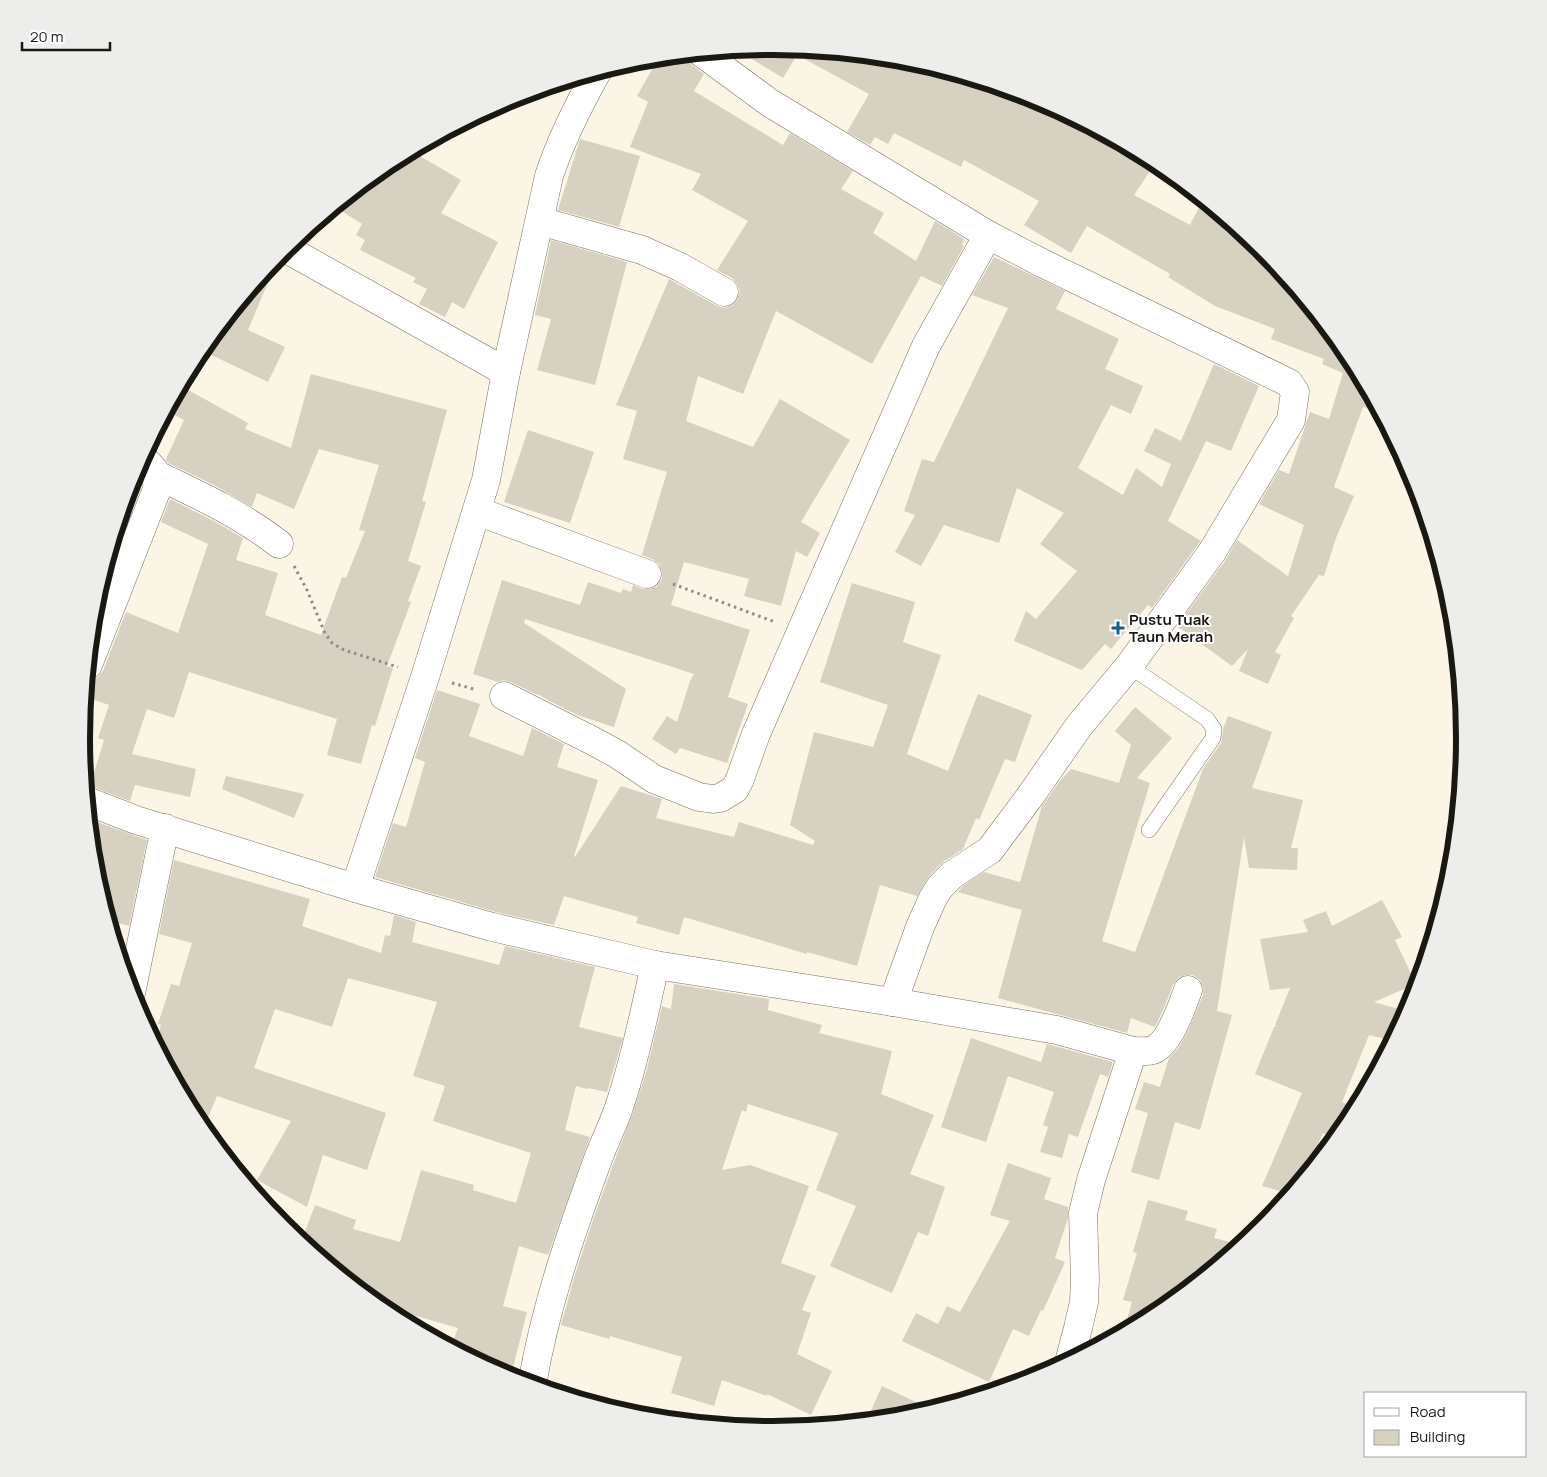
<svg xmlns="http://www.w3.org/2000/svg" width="1547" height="1477" viewBox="0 0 1547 1477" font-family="Manrope,sans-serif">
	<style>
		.building { fill: #d6d1c0 }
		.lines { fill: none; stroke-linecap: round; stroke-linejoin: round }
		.service-casing { stroke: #787364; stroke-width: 16 }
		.minor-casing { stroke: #787364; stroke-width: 29 }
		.path { stroke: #8f8c80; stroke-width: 3; stroke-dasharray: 2.5 4; stroke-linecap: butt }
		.service { stroke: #fff; stroke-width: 15 }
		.minor { stroke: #fff; stroke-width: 28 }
		.poi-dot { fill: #0d6192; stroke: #fff; stroke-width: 2 }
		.labels { text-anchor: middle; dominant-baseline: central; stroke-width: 4; stroke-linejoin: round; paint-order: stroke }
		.poi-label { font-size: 15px; font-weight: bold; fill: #1a1812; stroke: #fff; text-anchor: start }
		.rim { fill: none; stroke: #1a1812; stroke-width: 6 }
	</style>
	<rect width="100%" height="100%" fill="#faf5e4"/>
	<g class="building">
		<path d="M774,46L909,60L1039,99L1132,149L1156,162L1134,195L1190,225L1203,199L1263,249L1349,354L1380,412L1363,407L1334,487L1354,496L1336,538L1324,576L1319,575L1291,616L1294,618L1275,652L1281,655L1268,684L1239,671L1248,649L1232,666L1177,626L1225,561L1237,540L1288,576L1304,525L1259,504L1279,470L1289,474L1310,412L1329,419L1343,373L1322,364L1324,359L1271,339L1275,329L1215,306L1168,277L1170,274L1087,226L1071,253L1024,225L1039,201L964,160L961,167L894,133L888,144L875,137L870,145L847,132L869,94L797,55L783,78L737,50Z"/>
		<path d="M687,55L688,60L692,65L704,74L694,91L783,145L790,133L853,171L841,189L884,213L873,233L916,261L935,221L964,239L962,245L964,246L942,286L921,276L872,364L776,311L743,394L698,376L686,421L753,447L780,399L850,440L801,522L820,533L807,557L796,551L781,606L744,596L749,579L684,562L671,605L750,630L728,697L748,704L727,763L680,748L676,754L652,739L667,716L677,722L690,681L694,674L525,619L524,623L626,689L614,727L577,715L542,697V696L533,693L511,682L504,680L498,682L473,674L502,580L580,605L588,582L621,593L623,589L631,592L633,585L642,589H650L657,586L662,579V571L659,564L652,559L642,555L667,472L623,459L637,411L616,405L669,279L717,306L725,308L732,305L737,300L740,291L737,284L732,278L717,270L748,221L692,190L701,174L630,147L648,102L637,96L659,57Z"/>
		<path d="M580,139L640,156L619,227L558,210Z"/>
		<path d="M411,151L461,180L441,213L498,242L464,309L452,302L445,317L419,304L427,289L413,282L416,278L360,250L365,240L356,235L362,224L335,207L389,163Z"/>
		<path d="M551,240L627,262L595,385L537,370L551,319L535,315Z"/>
		<path d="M994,257L1065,291L1056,309L1119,339L1105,369L1143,386L1131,414L1111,405L1078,468L1123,495L1136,468L1162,487L1171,464L1144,451L1155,428L1181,441L1214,364L1259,386L1231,451L1206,441L1168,521L1201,541L1199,543L1152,608L1148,605L1111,649L1105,644L1082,670L1014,641L1026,611L1036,619L1077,571L1040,544L1064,513L1017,488L999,543L944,525L921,566L895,552L915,515L904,511L922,459L934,462L1008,308L972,295Z"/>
		<path d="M267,270L272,273L248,330L285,347L268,382L201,350Z"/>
		<path d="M311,374L447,410L422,501L426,502L408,561L421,566L408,601L411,602L387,666L393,668L375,726L372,725L361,764L327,755L337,719L189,672L174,718L147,709L132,754L196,769L190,797L135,785L130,801L90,786L104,740L98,738L109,705L86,697L93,680L98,677L103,671L126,612L178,633L208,544L161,522L170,499L212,520L243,538L236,560L278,573L265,615L321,635L342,577L346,578L365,531L359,530L379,465L319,449L294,509L257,493L252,507L212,484L168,463L166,459L184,420L167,411L181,386L248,423L245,429L291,448Z"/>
		<path d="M528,430L594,452L570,523L504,502Z"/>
		<path d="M852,583L915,602L903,642L941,655L907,754L948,771L978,694L1032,715L1015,762L1005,759L979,820L976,818L963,849L943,862L929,876L917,896L880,885L857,966L807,952V954L684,917L679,935L636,923L638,917L564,896L554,925L496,912L375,877L393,823L406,827L425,762L415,758L437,690L480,704L469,736L523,756L532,728L564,744L557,767L598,780L574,856L575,857L621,786L662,799L656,818L734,837L739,822L813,845L815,841L790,825L814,732L873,747L888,705L820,682Z"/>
		<path d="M1135,707L1172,738L1137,778L1150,783L1102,941L1135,952L1203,769L1221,743L1223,729L1228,716L1272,732L1252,788L1303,800L1291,848H1298L1297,870L1249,868L1244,837L1217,1011L1232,1015L1200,1130L1175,1122L1159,1180L1131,1172L1148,1113L1135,1109L1144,1082L1160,1087L1169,1058L1178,1049L1188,1031L1203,995V987L1200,980L1193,975H1185L1178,978L1173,985L1164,1008L1155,1027L1131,1018L1127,1033L998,998L1022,910L958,892L964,885L984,872L1020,882L1042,806L1060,781L1071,769L1119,783L1131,745L1115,731Z"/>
		<path d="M226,776L304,794L294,818L222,789Z"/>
		<path d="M89,819L147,840L129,926L109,920L94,873Z"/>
		<path d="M174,860L310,899L302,926L381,953L385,935L390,936L394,915L416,922L412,942L499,965L505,946L595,967L579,1027L623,1038L607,1092L588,1088L587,1089L576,1086L565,1130L590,1137L548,1255L519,1246L503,1306L527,1312L510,1379L484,1365L485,1359L451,1347L458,1328L378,1305L301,1242L315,1205L356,1220L353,1229L400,1242L421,1170L474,1185L473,1190L516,1203L531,1153L433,1121L445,1086L413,1076L437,1002L348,978L332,1027L275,1009L254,1068L386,1113L367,1170L323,1155L307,1207L257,1180L291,1121L217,1096L203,1130L198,1123L156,1044L161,1025L158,1024L171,984L179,986L192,943L159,934Z"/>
		<path d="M1382,900L1402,937L1395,940L1416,984L1374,1002L1409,1012L1393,1041L1369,1035L1342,1102L1354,1107L1346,1127L1337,1138L1323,1133L1302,1180L1291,1194L1262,1186L1302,1093L1255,1074L1274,1027H1276L1275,1025L1290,988L1270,990L1260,939L1308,932L1303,920L1326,911L1332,926Z"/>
		<path d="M674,984L769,999L768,1010L822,1025L819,1033L892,1051L881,1094L934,1115L910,1174L945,1187L928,1236L918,1232L892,1293L830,1266L856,1206L816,1190L838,1133L748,1104L746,1112L742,1110L722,1170L750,1165L809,1186L781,1263L816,1276L802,1310L811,1313L797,1354L832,1371L811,1415L767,1394V1396L722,1380L714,1406L671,1393L682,1357L610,1336L609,1339L561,1325L575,1275L593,1220L613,1165L634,1110L647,1069L662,1006L671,1009Z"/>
		<path d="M971,1038L1041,1062L1047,1044L1113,1062L1108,1077L1100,1074L1078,1137L1069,1134L1062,1158L1040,1152L1048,1127L1043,1125L1054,1092L1008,1076L986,1142L941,1127Z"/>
		<path d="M1008,1163L1051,1178L1044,1199L1068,1207V1218L1055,1258L1065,1262L1043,1311L1041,1310L1029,1336L1013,1329L989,1382L902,1341L916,1313L938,1324L947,1306L960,1312L1010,1221L990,1215Z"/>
		<path d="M1148,1200L1188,1211L1185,1220L1217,1229L1214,1238L1242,1245L1208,1273L1195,1270L1189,1288L1158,1314L1123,1333L1132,1302L1123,1300L1137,1253L1133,1252Z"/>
		<path d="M882,1386L933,1410L908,1418L866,1422Z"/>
	</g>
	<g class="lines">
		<g class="service-casing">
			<path id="service" d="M1129,666L1207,719L1214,729L1213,738L1149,830"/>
		</g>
		<g class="minor-casing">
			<g id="minor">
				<path d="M702,53L770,103L988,235L1044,264L1285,381L1289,383L1295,392L1291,420L1212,552L1129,666L1079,726L1031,795L990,850L952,875L940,887L933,898L920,927L893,1002"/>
				<path d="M540,221L642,250L680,267L724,292"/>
				<path d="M285,248L506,372"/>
				<path d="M157,475C199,495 242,515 279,544"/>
				<path d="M477,511L647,574"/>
				<path d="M88,665L157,489C158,470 155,470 142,458"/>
				<path d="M504,696L593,741L617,754L654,779L699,797L713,799L720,798L735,789L740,779L756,734L926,346L988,235"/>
				<path d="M87,801L136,820L355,888L492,927L655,965L893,1002L1057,1030L1133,1051L1091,1180L1083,1213L1085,1279L1084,1302L1078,1328L1069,1362"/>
				<path d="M355,888L425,677L486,480L506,372L549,176C561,139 578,106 597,72"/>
				<path d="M131,993L165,828"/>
				<path d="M1133,1051C1139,1051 1147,1052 1153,1050C1170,1043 1182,1006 1188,990"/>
				<path d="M532,1385C545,1307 571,1233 598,1159C606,1138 616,1119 622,1098C636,1055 645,1010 655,965"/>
			</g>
		</g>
		<g class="path">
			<path d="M294,566L307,590L325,633L332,643L344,650L398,667"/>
			<path d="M673,584L775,622"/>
			<path d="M452,683L477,690"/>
		</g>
		<use href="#service" class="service"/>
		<use href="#minor" class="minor"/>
	</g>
	<path class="poi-dot" d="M1115.5 620.5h5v5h5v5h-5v5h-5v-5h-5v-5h5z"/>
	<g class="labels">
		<g class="poi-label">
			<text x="1129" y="619">Pustu Tuak<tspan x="1129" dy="17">Taun Merah</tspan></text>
		</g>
	</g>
	<path d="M0 0H1547V1477H0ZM90 738a683 683 0 1 1 1366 0a683 683 0 1 1-1366 0Z" fill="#ededec" fill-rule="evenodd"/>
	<path class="rim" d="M90 738a683 683 0 1 1 1366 0a683 683 0 1 1-1366 0Z"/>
	<rect x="1364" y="1392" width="162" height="65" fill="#ffffff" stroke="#a3a3a0"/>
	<rect x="1374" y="1408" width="25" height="8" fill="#ffffff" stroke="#a3a3a0"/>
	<text x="1410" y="1417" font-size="15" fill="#1a1812">Road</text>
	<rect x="1374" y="1430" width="25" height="15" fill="#d6d1c0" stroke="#a3a3a0"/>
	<text x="1410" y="1442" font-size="15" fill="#1a1812">Building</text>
	<path d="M22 42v8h88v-8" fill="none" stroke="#1a1812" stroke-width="2.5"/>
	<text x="30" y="42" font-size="15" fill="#1a1812" stroke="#ffffff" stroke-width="4" paint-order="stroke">20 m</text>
</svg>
